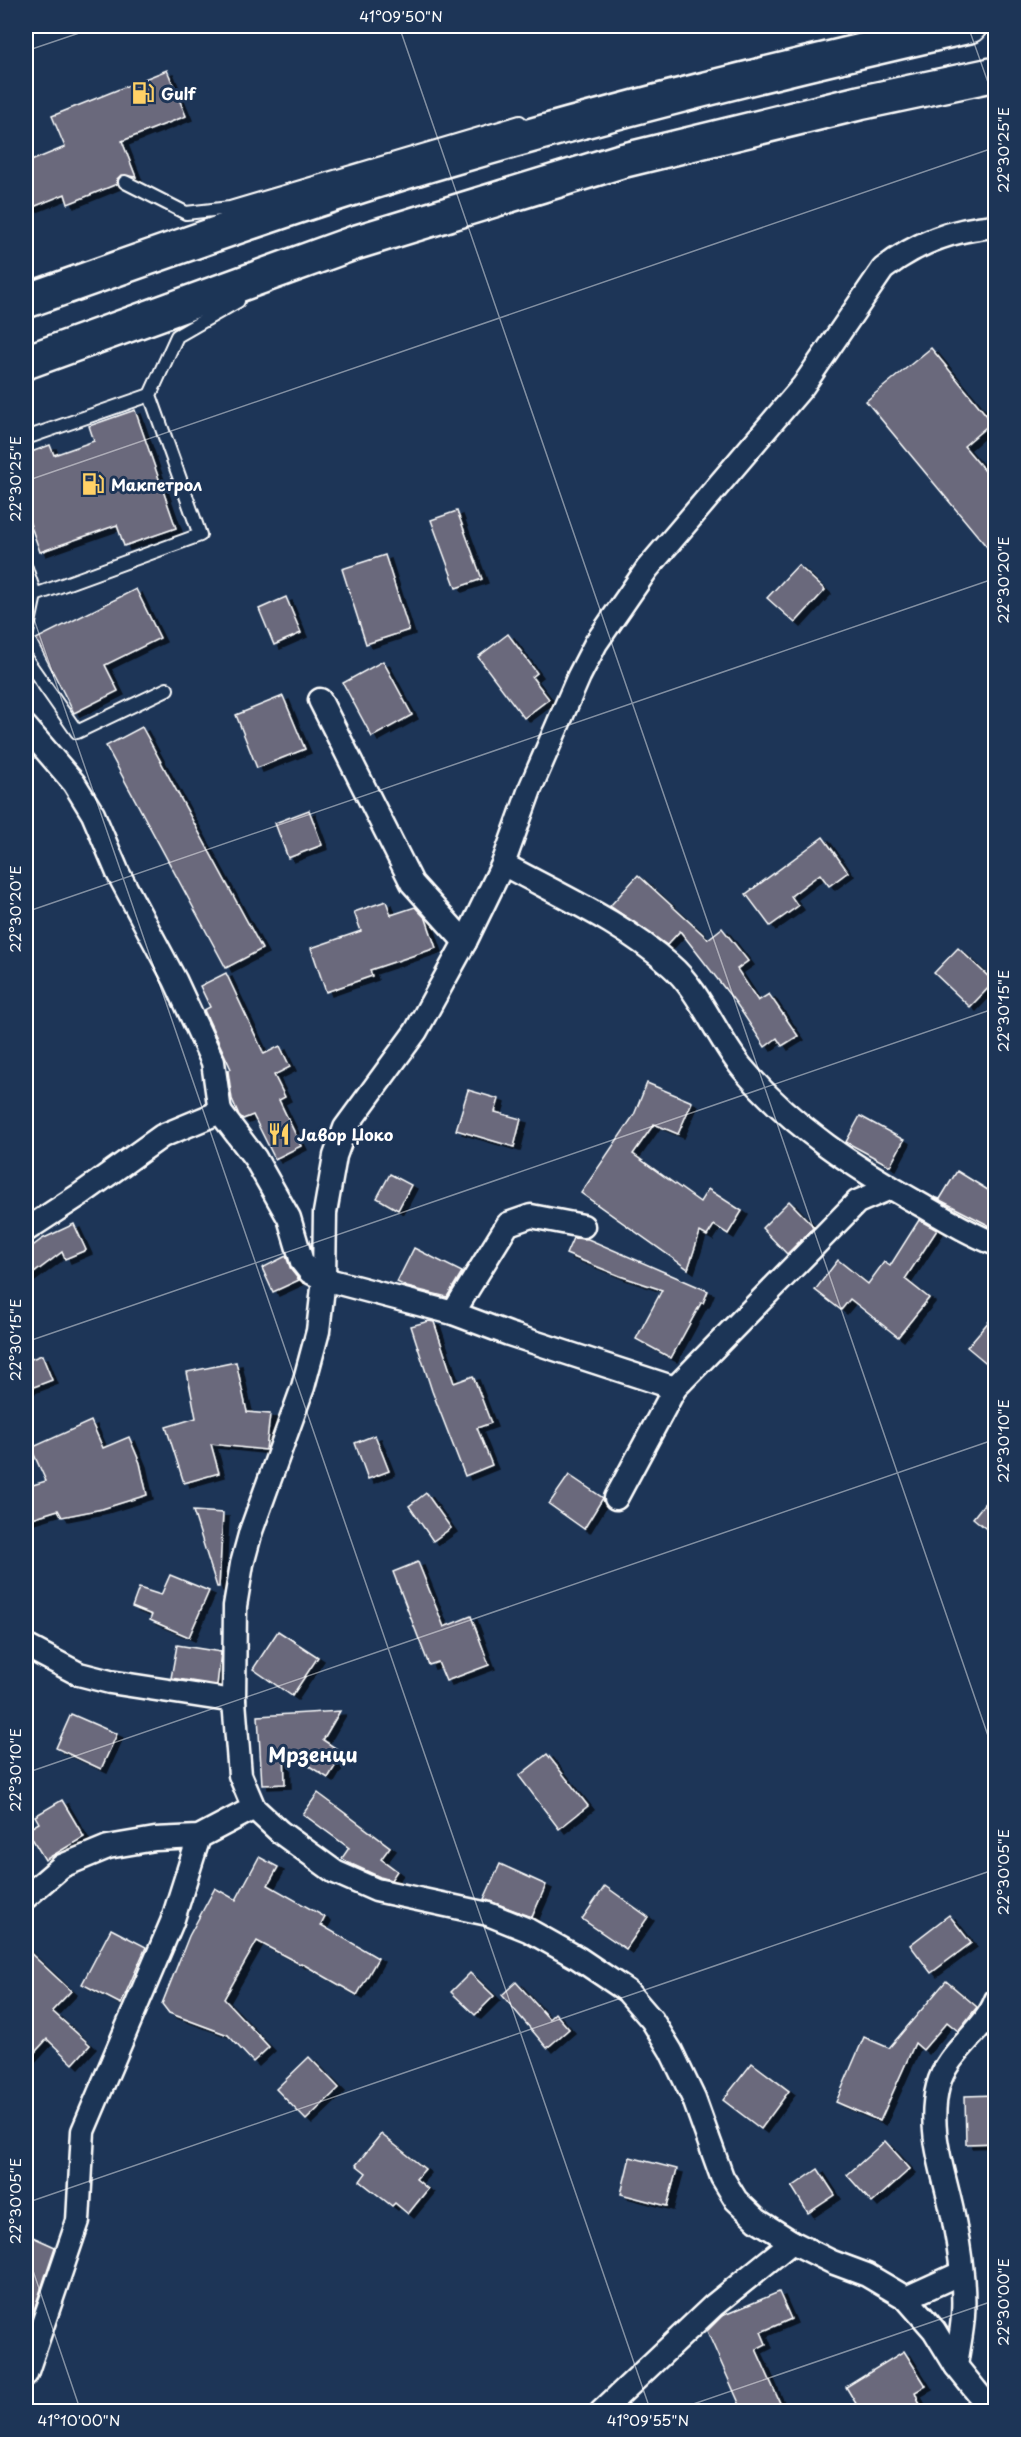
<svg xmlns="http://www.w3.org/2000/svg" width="1021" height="2437" viewBox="0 0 1021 2437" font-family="'Playpen Sans',sans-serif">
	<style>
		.building { fill: #6a697b; stroke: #fff; stroke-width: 1.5; filter: url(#shadow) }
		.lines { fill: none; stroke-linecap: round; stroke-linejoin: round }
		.service-casing { stroke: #fff; stroke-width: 16 }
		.minor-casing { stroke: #fff; stroke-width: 27 }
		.motorway-casing { stroke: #fff; stroke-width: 38 }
		.service { stroke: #1d3557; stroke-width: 12 }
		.minor { stroke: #1d3557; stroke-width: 22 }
		.motorway { stroke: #1d3557; stroke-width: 33 }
		.ticks { fill: none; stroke: #fff; stroke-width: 1.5; stroke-opacity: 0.45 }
		.labels { text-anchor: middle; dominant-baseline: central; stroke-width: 6; stroke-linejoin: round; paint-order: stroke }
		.poi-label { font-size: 16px; font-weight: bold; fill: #fff; stroke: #1d3557; text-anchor: start }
		.quarter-label { font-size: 20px; font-weight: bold; fill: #fff; stroke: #1d3557 }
		.neatline { fill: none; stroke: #fff; stroke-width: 2 }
		.ticks-label { font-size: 15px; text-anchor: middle; fill: #fff }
	</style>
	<defs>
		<filter id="shadow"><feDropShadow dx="6" dy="4" stdDeviation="0" flood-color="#0009"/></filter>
	</defs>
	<rect width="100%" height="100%" fill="#1d3557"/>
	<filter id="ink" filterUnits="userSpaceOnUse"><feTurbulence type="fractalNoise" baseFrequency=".0167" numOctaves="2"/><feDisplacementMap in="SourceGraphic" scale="12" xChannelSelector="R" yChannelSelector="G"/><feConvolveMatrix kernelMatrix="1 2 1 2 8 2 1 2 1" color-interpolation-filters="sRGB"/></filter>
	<g filter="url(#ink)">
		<g class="building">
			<path d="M167,70L186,116L122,141L136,177L121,175L117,179V184L68,204L65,194L26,210V163L65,147L52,116Z"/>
			<path d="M931,348L992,422L964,446L996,484V558L866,401Z"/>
			<path d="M135,410L176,528L124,546L117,525L40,552L26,512V454L50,445L54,455L94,441L89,426Z"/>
			<path d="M457,511L482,579L456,588L431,520Z"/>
			<path d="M385,555L409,630L366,644L342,569Z"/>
			<path d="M798,565L825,590L795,623L767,598Z"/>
			<path d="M136,589L160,638L105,665L118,691L74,713L36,639Z"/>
			<path d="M286,597L301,633L274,645L259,609Z"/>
			<path d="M508,634L537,673L532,677L549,699L524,718L478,657Z"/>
			<path d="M383,661L412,715L372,737L343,683Z"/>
			<path d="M283,696L305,749L257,768L236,715Z"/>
			<path d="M142,727L262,949L226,968L106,746Z"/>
			<path d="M309,810L322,845L288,858L275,823Z"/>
			<path d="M823,837L848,872L829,886L820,874L791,896L798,906L770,926L746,894Z"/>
			<path d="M638,875L708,939L722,928L748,961L737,969L758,1001L769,994L798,1036L782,1046L777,1038L765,1047L736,1003L680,931L667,945L610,906Z"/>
			<path d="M386,901L391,915L415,907L426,919L436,948L370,970L372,976L326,992L311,948L361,931L354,912Z"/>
			<path d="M958,948L994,982L970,1007L934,973Z"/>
			<path d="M226,973L264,1054L280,1046L290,1067L274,1075L285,1097L279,1100L301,1146L275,1159L253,1115L243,1119L239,1115L232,1099L228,1071L231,1069L204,1010L210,1007L200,986Z"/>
			<path d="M647,1083L692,1102L678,1134L654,1124L633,1154L700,1202L708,1189L742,1211L728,1234L714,1225L707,1236L700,1232L688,1269L581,1193L634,1115Z"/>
			<path d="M468,1090L499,1099L495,1112L521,1119L514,1147L456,1130Z"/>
			<path d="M860,1116L904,1140L890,1166L846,1142Z"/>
			<path d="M957,1171L996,1195V1229L934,1197L940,1199Z"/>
			<path d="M390,1174L411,1185L398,1210L377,1198Z"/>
			<path d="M789,1201L814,1227L787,1254L762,1228Z"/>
			<path d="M919,1220L937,1230L905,1279L929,1298L898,1337L850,1299L841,1310L815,1290L838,1260L868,1284L884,1262L890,1266Z"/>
			<path d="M74,1224L86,1250L65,1259L62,1252L26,1279V1251L42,1239Z"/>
			<path d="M573,1238L588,1239L708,1291L703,1303H701L671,1358L636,1339L662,1290L620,1276L566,1254Z"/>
			<path d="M414,1248L462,1272L447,1297L407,1287L397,1282Z"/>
			<path d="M286,1256L291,1270L299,1280L273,1292L262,1268Z"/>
			<path d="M996,1313V1371L967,1347Z"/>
			<path d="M429,1321L434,1322L454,1383L473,1376L491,1423L477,1428L492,1465L465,1476L432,1391L411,1326Z"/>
			<path d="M42,1355L52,1380L26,1390V1361Z"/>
			<path d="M236,1362L247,1412L270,1414L266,1450L211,1444L219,1473L184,1483L166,1427L196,1418L187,1372Z"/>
			<path d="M91,1421L103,1448L129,1437L140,1463L147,1495L102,1509L62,1517L58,1510L26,1520V1487L46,1481L31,1448Z"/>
			<path d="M375,1435L389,1471L368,1479L355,1443Z"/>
			<path d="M569,1475L603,1498L584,1529L549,1504Z"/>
			<path d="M996,1489V1537L973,1518Z"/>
			<path d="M426,1493L451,1528L433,1541L409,1506Z"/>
			<path d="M193,1511L223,1513L219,1587H217Z"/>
			<path d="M418,1562L444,1627L471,1616L489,1665L446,1681L438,1662L429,1665L393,1572Z"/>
			<path d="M170,1575L209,1591L189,1637L150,1620L152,1615L132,1607L139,1588L161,1595Z"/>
			<path d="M278,1631L318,1657L292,1696L253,1669Z"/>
			<path d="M177,1645L221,1652L217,1685L171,1678Z"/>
			<path d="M340,1711L323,1740L343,1753L328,1778L284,1750L285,1784L262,1785L258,1716Z"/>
			<path d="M71,1714L117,1734L101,1769L56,1748Z"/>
			<path d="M547,1754L588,1806L559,1829L519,1776Z"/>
			<path d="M318,1793L390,1847L381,1859L397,1871L391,1880L380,1877L349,1863L342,1858L349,1848L303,1814Z"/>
			<path d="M62,1800L84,1837L45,1860L27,1830L39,1823L35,1816Z"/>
			<path d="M259,1857L278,1867L268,1885L325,1917L321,1925L378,1958L357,1995L301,1963L300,1964L257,1941L224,1999L269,2047L253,2062L228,2035L169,2013L162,2004L189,1936L215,1888L236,1900Z"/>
			<path d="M500,1864L546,1885L532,1917L484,1899Z"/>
			<path d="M605,1886L648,1917L626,1949L582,1919Z"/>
			<path d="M949,1915L971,1943L931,1973L910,1945Z"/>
			<path d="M111,1929L146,1947L121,2004L82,1984Z"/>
			<path d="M26,1949L71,1991L52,2011L90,2045L73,2064L47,2039L26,2062Z"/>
			<path d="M470,1973L494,1996L475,2015L451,1992Z"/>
			<path d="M946,1981L977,2007L958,2031L947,2022L923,2050L915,2043L880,2121L836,2102L864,2037L889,2048Z"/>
			<path d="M516,1982L549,2019L555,2013L569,2029L547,2048L502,1995Z"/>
			<path d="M309,2057L339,2088L306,2120L276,2089Z"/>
			<path d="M752,2063L789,2091L761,2129L723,2100Z"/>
			<path d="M996,2095V2143L966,2144L965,2096Z"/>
			<path d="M381,2134L425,2169L416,2179L428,2189L408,2214L395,2203L392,2206L360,2181L366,2173L356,2165Z"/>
			<path d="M885,2141L910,2169L872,2203L847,2175Z"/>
			<path d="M630,2157L677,2169L667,2206L621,2194Z"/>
			<path d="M818,2169L835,2195L808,2213L792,2187Z"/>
			<path d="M26,2234L55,2247L26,2334Z"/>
			<path d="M779,2292L791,2319L761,2332L766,2344L756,2349L784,2412H743L707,2331L722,2316Z"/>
			<path d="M904,2351L926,2386L915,2392L923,2412H861L846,2387Z"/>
		</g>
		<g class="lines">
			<g class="service-casing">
				<g id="service">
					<path d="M125,182L186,213L230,208L520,122"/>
					<path d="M26,438L150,395"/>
					<path d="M26,568L35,595L200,535L150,395L177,336L238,301"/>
					<path d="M26,637L35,595"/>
					<path d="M26,659L77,732L167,689"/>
				</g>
			</g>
			<g class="minor-casing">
				<g id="minor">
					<path d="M320,700L412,883L465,942"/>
					<path d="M26,727L74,783L93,814L118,873L175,980L213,1062L220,1112"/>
					<path d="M503,864C559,895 622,922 670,965C700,990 718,1040 743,1069C792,1127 857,1169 923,1206C947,1220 970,1234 996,1244"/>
					<path d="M26,1230L81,1194L162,1136L220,1112L255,1158L289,1218L302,1262L310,1272L324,1279L453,1313L509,1334L675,1388"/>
					<path d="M453,1313L508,1224L531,1216L583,1226"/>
					<path d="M616,1498L675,1388L857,1202L890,1188"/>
					<path d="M26,1646L79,1674L110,1682L234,1701"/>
					<path d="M26,1897L62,1866L108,1847L155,1839L199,1837L254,1808"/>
					<path d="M906,2298L961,2273"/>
					<path d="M956,2366C958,2349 962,2333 963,2316C965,2285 960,2251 954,2221C946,2177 926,2132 938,2086C947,2051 984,2032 996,2000"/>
					<path d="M26,2374L78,2221L83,2131L172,1922L199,1837"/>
					<path d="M601,2412L713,2306L792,2242"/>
					<path d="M993,2412L956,2366L934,2330L906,2298L867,2275L832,2262L792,2242L757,2220L736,2200L722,2177L694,2099L671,2051L652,2020L627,1991L578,1958L528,1930L488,1914L376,1890L335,1872L280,1832L254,1808L240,1775L234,1701L235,1606L242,1564L251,1531L303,1387L318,1331L324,1279L325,1213L335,1156L345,1128L416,1031L465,942L503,864L530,789L579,676L596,643L647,569L803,386L883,269C916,243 953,229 996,226"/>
				</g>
			</g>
			<g class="motorway-casing">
				<g id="motorway">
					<path d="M26,301C167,251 308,200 452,158C623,108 796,65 970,26"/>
					<path d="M26,362L354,243L621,161L859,103L996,74"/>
				</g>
			</g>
			<use href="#service" class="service"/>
			<use href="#minor" class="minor"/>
			<use href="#motorway" class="motorway"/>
		</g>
	</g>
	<path class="ticks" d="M399,26L996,1759M968,26L996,105M26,51L100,26M26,481L996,147M26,596L651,2412M26,912L996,578M26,1342L996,1008M26,1773L996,1439M26,2203L996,1869M26,2250L81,2412M670,2412L996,2300"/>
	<defs>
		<g id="fuel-bare" transform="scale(1.8)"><path d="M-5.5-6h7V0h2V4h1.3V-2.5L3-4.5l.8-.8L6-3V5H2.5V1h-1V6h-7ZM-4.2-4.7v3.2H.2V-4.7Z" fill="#ffd166" stroke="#1d3557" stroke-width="2.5" paint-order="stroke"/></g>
		<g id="restaurant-bare" transform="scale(1.8)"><path d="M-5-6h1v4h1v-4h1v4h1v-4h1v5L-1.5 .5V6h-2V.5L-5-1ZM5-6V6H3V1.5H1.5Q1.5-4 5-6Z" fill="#ffd166" stroke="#1d3557" stroke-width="2.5" paint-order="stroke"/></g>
	</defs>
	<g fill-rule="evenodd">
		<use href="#fuel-bare" x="143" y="93"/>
		<use href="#fuel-bare" x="93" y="484"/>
		<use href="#restaurant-bare" x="279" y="1134"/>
	</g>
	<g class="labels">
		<g class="poi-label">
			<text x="161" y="93">Gulf</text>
			<text x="111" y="484">Макпетрол</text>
			<text x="297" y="1134">Јавор Џоко</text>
		</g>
		<g class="quarter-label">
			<text x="313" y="1754">Мрзенци</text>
		</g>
	</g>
	<rect width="1021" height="2437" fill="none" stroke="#1d3557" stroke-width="66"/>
	<rect x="33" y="33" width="955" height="2371" class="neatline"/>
	<g class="ticks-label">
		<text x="401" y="22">41°09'50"N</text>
		<text transform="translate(1004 150) rotate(-90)" y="5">22°30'25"E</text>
		<text transform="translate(16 479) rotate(-90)" y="5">22°30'25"E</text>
		<text transform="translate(1004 580) rotate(-90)" y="5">22°30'20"E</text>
		<text transform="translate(16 909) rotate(-90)" y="5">22°30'20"E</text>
		<text transform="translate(1004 1011) rotate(-90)" y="5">22°30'15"E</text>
		<text transform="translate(16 1340) rotate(-90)" y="5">22°30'15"E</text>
		<text transform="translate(1004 1441) rotate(-90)" y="5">22°30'10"E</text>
		<text transform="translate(16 1770) rotate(-90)" y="5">22°30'10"E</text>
		<text transform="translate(1004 1872) rotate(-90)" y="5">22°30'05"E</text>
		<text transform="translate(16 2201) rotate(-90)" y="5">22°30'05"E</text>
		<text transform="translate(1004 2302) rotate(-90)" y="5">22°30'00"E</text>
		<text x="79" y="2426">41°10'00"N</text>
		<text x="648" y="2426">41°09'55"N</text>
	</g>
</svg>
